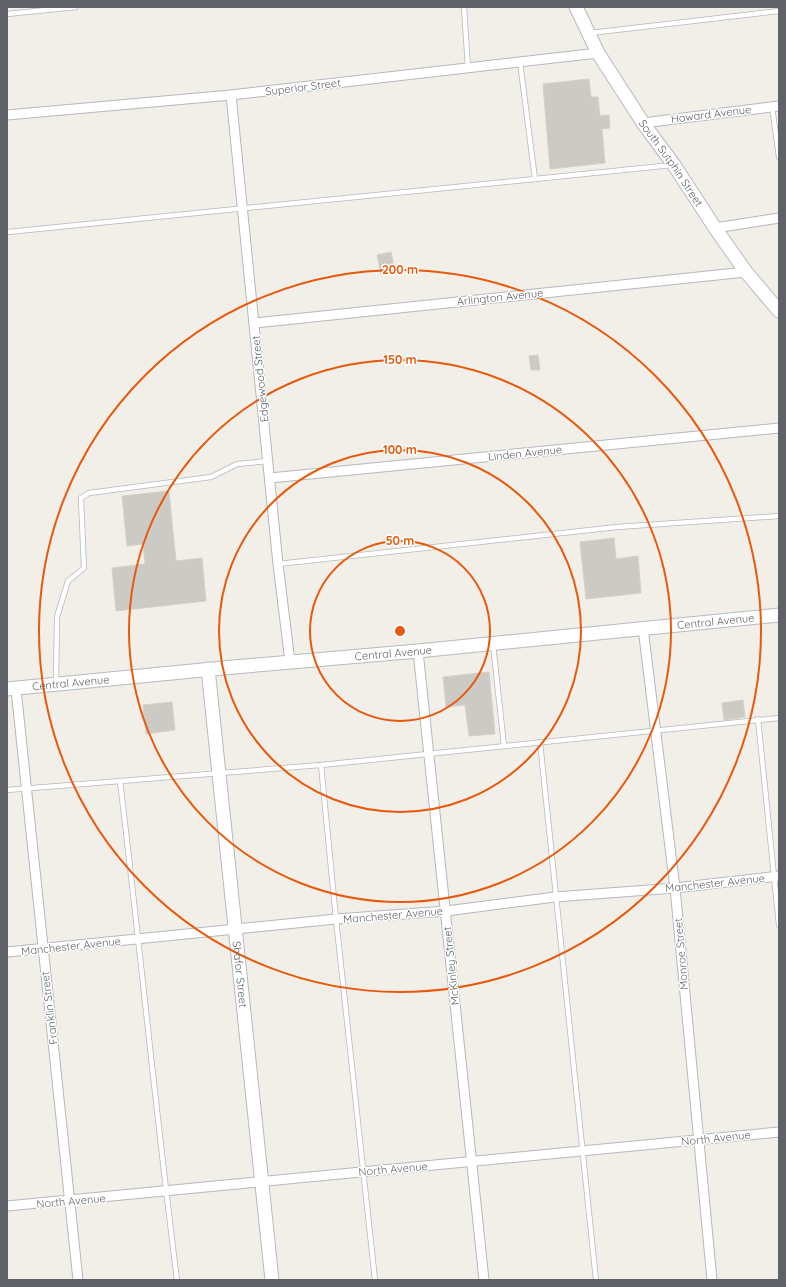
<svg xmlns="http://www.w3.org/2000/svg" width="786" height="1287" viewBox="0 0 786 1287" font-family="Quicksand,sans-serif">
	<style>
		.building { fill: #cccac5; stroke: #d6d1c6 }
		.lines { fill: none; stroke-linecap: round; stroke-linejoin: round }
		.lane-casing { stroke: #b5b8bc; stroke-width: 6 }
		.street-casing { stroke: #b5b8bc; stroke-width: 11 }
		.secondary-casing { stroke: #b6babf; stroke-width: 15 }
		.lane { stroke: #fff; stroke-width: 4.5 }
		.street { stroke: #fff; stroke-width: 9 }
		.secondary { stroke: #fff; stroke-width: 13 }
		.ring { fill: none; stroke: #e8590c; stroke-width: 2 }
		.labels { text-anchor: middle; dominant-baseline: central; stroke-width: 3; stroke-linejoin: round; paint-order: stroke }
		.street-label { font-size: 11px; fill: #5f6368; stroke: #fff }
		.centre { fill: #e8590c; stroke: #fff; stroke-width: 2 }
		.ring-label { font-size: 12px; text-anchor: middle; font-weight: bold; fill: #e8590c; stroke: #fff; stroke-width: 3; stroke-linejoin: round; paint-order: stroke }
	</style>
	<rect width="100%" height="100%" fill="#f1efe8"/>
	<g class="building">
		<path d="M589,79L591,97H598L600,116L609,115L610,128L602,129L605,163L550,169L543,84Z"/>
		<path d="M391,252L395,270L381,274L377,255Z"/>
		<path d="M538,355L540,370H531L529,356Z"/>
		<path d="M169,491L176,561L202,558L206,601L116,611L112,568L145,564L143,544L127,546L122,496Z"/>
		<path d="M614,538L616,559L638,556L641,593L586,599L580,542Z"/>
		<path d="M489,672L495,734L469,736L465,705L446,707L443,677Z"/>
		<path d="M743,700L745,717L724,720L722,703Z"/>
		<path d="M172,702L175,730L146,734L143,705Z"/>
	</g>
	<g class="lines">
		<g class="lane-casing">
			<g id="lane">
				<path d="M464,7L468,68"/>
				<path d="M7,14L76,7"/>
				<path d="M590,33L779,11"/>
				<path d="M772,107L779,157"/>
				<path d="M535,179L672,165"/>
				<path d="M8,232L535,179L520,62"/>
				<path d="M278,564L617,527L779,516"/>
				<path d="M493,645L504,746"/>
				<path d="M56,683L57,617L68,581L84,568L81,498L89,493L211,477L237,464L268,461"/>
				<path d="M758,719L779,925"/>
				<path d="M540,742L596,1280"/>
				<path d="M321,765L336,919L375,1280"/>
				<path d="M120,781C140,947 156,1114 177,1280"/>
				<path d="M7,790L321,765L779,718"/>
			</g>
		</g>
		<g class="street-casing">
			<g id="street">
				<path d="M231,95L278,564L290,662"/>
				<path d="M7,115L231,95L598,53"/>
				<path d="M643,123L779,106"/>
				<path d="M715,228L779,218"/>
				<path d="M255,323L746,272"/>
				<path d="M270,478L779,428"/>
				<path d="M643,628L675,888L712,1280"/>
				<path d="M418,651L484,1280"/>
				<path d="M16,689L78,1280"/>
				<path d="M7,952L336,919L446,911L555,897L675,888L779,876"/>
				<path d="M7,1206L779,1132"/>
			</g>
		</g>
		<g class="secondary-casing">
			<g id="secondary">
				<path id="s1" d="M576,7L598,53L643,123L674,165L715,228L746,272L779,311"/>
				<path id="s2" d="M208,669L272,1280"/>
				<path id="s3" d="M7,689L223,668L418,651L779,615"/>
			</g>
		</g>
		<use href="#lane" class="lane"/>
		<use href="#street" class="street"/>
		<use href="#secondary" class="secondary"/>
	</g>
	<g class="ring">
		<circle cx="400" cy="631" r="90"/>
		<circle cx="400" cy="631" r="181"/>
		<circle cx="400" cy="631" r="271"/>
		<circle cx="400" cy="631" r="361"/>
	</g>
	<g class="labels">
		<g class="street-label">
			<text transform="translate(303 87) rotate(-7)">Superior Street</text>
			<text transform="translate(711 114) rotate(-7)">Howard Avenue</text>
			<text stroke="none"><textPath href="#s1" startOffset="183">South Sutphin Street</textPath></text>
			<text transform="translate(500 297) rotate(-6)">Arlington Avenue</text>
			<text transform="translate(260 379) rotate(-96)">Edgewood Street</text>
			<text transform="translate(525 453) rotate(-6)">Linden Avenue</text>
			<text stroke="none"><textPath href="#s3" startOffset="712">Central Avenue</textPath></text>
			<text stroke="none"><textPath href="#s3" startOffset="388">Central Avenue</textPath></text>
			<text stroke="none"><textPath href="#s3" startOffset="64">Central Avenue</textPath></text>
			<text transform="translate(715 883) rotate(-6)">Manchester Avenue</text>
			<text transform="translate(393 915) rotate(-5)">Manchester Avenue</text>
			<text transform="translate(71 946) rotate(-6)">Manchester Avenue</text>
			<text transform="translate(681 954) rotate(-95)">Monroe Street</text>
			<text transform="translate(451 966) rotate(-96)">McKinley Street</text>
			<text stroke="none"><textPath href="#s2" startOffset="307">Shafor Street</textPath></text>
			<text transform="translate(49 1008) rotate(-97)">Franklin Street</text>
			<text transform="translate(716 1138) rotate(-6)">North Avenue</text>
			<text transform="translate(393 1169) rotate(-5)">North Avenue</text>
			<text transform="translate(71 1201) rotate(-5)">North Avenue</text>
		</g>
	</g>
	<circle cx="400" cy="631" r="6" class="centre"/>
	<g class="ring-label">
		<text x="400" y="274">200 m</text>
		<text x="400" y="364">150 m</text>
		<text x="400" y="454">100 m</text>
		<text x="400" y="545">50 m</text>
	</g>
	<rect width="786" height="1287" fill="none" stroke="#5f6368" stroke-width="16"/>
</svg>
